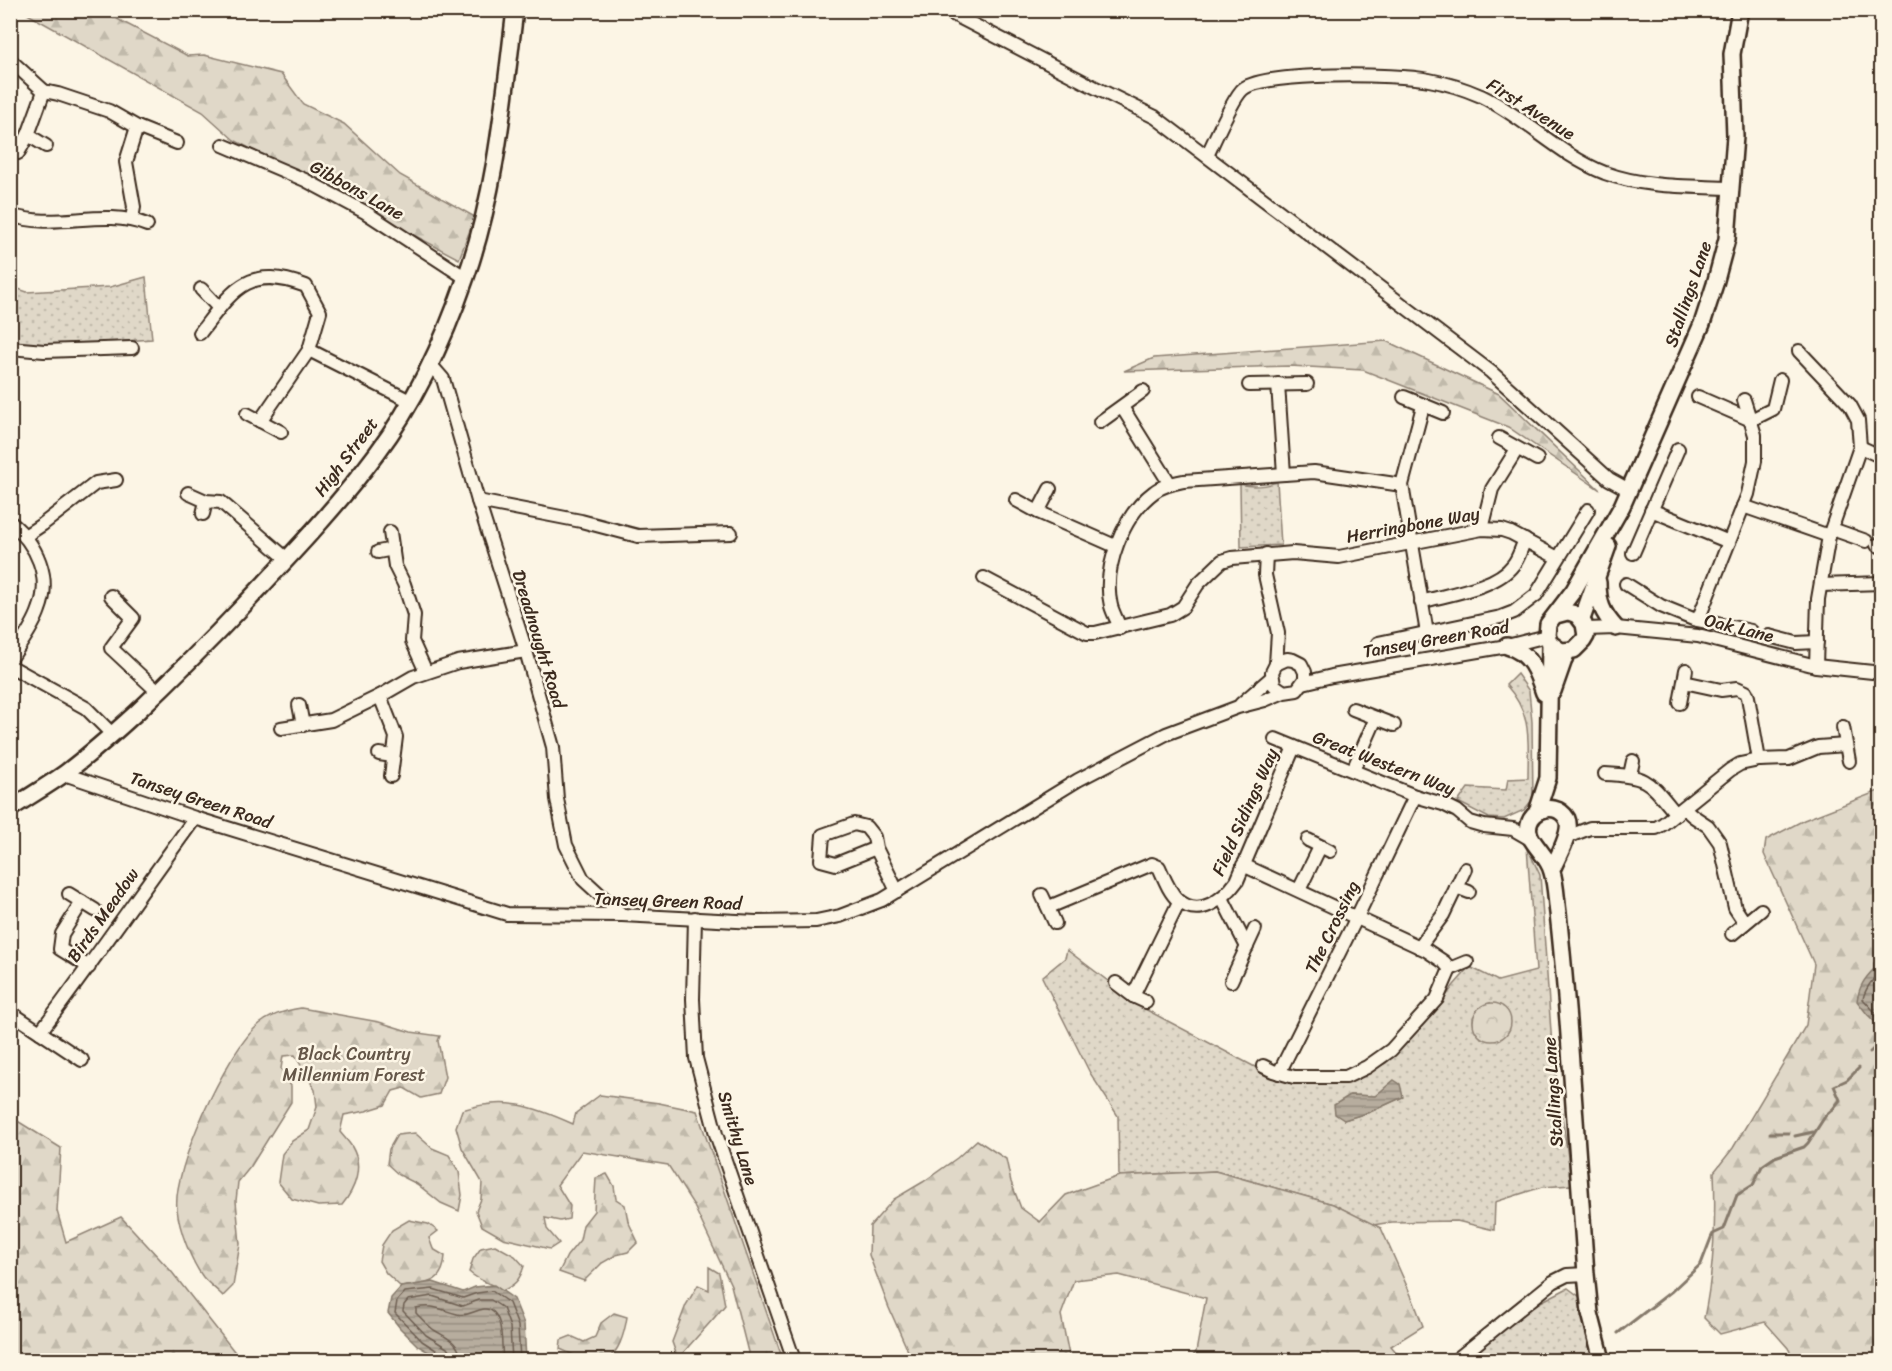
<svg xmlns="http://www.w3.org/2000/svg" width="1892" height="1371" viewBox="0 0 1892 1371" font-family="Sriracha,sans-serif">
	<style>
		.grass { fill: url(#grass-dots); stroke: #8e8173; stroke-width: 1.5; fill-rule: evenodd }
		.forest { fill: url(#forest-firs); stroke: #8e8173; stroke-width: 1.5 }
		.park { fill: url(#park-crowns); stroke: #8e8173; stroke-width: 1.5 }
		.water { fill: url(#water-rules); stroke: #85796b; stroke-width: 1.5 }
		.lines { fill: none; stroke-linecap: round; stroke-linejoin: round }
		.shore { stroke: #6d5e51; stroke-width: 1.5 }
		.stream { stroke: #85796b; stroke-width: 3 }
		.minor-casing { stroke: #3b2a1e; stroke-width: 16 }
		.major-casing { stroke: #3b2a1e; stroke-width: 20 }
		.minor { stroke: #fcf5e5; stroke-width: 12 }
		.major { stroke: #fcf5e5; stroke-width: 15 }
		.labels { text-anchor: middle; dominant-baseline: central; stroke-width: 5; stroke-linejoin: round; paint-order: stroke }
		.street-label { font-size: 18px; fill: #3b2a1e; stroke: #fcf5e5 }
		.park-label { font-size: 18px; fill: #645648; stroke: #fcf5e5 }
	</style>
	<defs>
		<pattern id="grass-dots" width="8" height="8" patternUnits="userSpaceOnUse" patternTransform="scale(1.5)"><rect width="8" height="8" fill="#e0d8c8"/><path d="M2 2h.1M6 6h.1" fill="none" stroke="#c1baab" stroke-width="1.8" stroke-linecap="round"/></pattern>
		<pattern id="forest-firs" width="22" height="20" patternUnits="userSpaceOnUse" patternTransform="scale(1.5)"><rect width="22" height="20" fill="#e0d8c8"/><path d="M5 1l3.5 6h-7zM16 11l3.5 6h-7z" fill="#c1baab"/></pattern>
		<pattern id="park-crowns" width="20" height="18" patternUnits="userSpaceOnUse" patternTransform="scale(1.5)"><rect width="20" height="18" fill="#e0d8c8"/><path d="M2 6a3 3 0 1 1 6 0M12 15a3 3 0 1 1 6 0" fill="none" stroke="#c1baab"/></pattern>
		<pattern id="water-rules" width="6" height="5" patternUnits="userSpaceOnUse" patternTransform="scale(1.5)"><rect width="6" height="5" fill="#b7ad9e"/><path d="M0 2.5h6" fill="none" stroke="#968d80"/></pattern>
	</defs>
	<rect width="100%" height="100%" fill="#fcf5e5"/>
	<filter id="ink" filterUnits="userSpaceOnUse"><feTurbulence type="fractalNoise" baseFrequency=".0167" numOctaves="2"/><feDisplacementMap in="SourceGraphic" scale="12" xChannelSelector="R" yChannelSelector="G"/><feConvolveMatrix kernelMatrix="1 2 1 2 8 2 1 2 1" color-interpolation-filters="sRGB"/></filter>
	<g filter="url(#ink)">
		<g class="grass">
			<path d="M146,277L152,339L44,347L11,343L10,286L27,292L110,287Z"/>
			<path d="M1277,481L1281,545L1241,547L1240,484C1250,487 1269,487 1277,481Z"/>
			<path d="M1517,674L1529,691L1532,722L1533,799L1524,810L1504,819L1489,818L1458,802L1468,788L1506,790L1508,779L1528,778C1528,740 1533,715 1506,685Z"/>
			<path d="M1527,847L1540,875L1552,1046L1572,1185L1542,1187L1495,1202L1494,1230L1457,1221L1392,1222L1373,1225L1333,1204L1215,1171L1119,1176L1118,1116L1090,1073L1042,977L1065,958L1067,950L1145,1009L1255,1067L1286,1079L1325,1084L1348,1082L1386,1063L1432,1015L1454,985L1470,967L1498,981L1536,971ZM1490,1003L1481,1038C1468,1023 1471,1010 1490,1003ZM1349,1095L1375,1096L1396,1100L1370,1112L1344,1120Z"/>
			<path d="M1568,1288L1580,1297L1593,1358L1589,1360H1467L1527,1309Z"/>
		</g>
		<g class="forest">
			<path d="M22,11H102L188,56L204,55L281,74L303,104L344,124L400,175L475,217L459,259L234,140L203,112Z"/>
			<path d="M1386,341L1499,394L1600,490L1508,427L1363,370L1290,366L1124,371L1154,358Z"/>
			<path d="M1881,790V1360H1795L1788,1348L1765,1322L1720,1334L1704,1318C1714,1270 1716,1220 1714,1172L1733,1148L1806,1025L1814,964L1764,854L1766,840L1804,820Z"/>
			<path d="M301,1008L379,1022L411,1032L440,1036L438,1041L445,1077L439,1094L421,1098L404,1088L393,1091L385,1105L366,1111L344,1115L340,1132C344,1137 349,1142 352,1147C364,1167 355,1189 342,1205L318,1206L292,1199L278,1182L282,1154L292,1141L309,1130L317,1107L315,1090L295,1055L283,1056L281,1069L291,1086V1102L251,1166L238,1182L236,1201L240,1244L233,1286L223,1296C217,1290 209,1284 203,1277C191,1261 179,1229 177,1209C172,1169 226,1055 256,1027C269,1015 284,1011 301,1008Z"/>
			<path d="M600,1095L659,1103L697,1111L783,1360H750L731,1285L693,1204L668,1165L582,1151L557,1185L570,1206L569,1219L560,1221L545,1218L547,1229L559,1243L550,1249L503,1238L482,1226L476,1211L481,1199L482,1182L462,1148L456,1127L462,1110C506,1096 533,1106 573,1124L576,1113Z"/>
			<path d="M11,1117L61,1148L57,1211L66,1242L121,1217L171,1271L241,1360H11Z"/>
			<path d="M415,1133L432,1148L449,1155L459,1172L462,1195L459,1211L441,1203L417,1184L399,1175L387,1164L389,1149L397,1135Z"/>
			<path d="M977,1140L1006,1159L1011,1182L1021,1208L1040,1222L1066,1195L1119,1176L1215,1171L1333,1204L1381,1228L1414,1302L1423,1326L1391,1346L1403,1360H1190L1196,1352L1206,1298L1119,1275L1074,1280L1061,1315L1070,1360H912L889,1308L869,1255L870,1226L894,1199L923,1182L957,1158Z"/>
			<path d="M607,1174L614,1186L616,1199L625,1205L628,1221L638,1242L628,1252L616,1255L602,1263L584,1281L559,1272L567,1256L580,1240L583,1225L594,1211L596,1178Z"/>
			<path d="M409,1220L428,1224L438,1231L429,1238L433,1249L445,1256C443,1286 426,1283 401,1287L386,1273L379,1261L382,1245L392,1230Z"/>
			<path d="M495,1245L515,1256L524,1266C520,1280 515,1285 502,1291C490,1282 480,1282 469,1272L473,1259L481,1248Z"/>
			<path d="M709,1267L719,1273L725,1305C710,1324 693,1340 678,1359L672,1342L686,1305L698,1285L709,1290Z"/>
			<path d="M614,1313L627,1317C625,1330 619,1358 602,1360C595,1362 586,1361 578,1360L574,1355L560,1349L561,1340L571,1336L584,1342L595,1337L601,1323Z"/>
		</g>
		<circle class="park" cx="1492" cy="1022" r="19"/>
		<g class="water">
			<path d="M1881,957V1028L1867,1014L1857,1001C1859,987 1864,979 1874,969V963Z"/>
			<path d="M1394,1080L1400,1084L1403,1097L1370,1112L1344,1120L1335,1114L1334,1105L1350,1095L1375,1096Z"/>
			<path d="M433,1282L463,1292L475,1287L494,1285L514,1299L524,1324L526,1360H442L418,1346L400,1328L388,1313L391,1298L401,1287Z"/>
		</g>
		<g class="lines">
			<g class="shore">
				<path d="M1882,965C1878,978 1866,983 1863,999L1882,1020"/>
				<path d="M444,1360L442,1354L422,1341L395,1313L397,1301L405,1292L433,1289L463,1298L477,1293L492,1291L509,1303L518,1326L520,1360"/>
				<path d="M452,1360L451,1354L447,1348L426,1335L403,1311L404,1305L408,1300L432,1296L463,1306L479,1300H491L503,1308L510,1327L512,1360"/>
				<path d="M461,1360C460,1342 447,1338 434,1330C427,1325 422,1319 416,1313V1308C433,1304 441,1310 457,1314C468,1317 474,1310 484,1309C505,1307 501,1348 503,1360"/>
			</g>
			<g class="stream">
				<path d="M1870,1052L1882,1041"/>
				<path d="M1770,1133H1789"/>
				<path d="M1795,1136L1813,1132"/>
				<path d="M1618,1333L1672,1291L1701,1264L1711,1238L1713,1234L1724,1229L1737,1195L1753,1185L1762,1166L1775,1157L1804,1147L1808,1143L1826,1115L1833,1109L1840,1100L1834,1086L1847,1080L1859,1068"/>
			</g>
			<g class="minor-casing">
				<g id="minor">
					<path d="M945,10L1096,88L1155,117L1491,372L1609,479L1629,490"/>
					<path d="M10,60L44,91L58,94L109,111L137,127L177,143"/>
					<path d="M28,135L46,146"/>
					<path d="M223,145L305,180L365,212L466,278"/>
					<path d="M18,153L28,135L44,91"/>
					<path d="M1207,156C1213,143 1234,96 1243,89C1267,71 1397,74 1429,80C1446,83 1465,89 1481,96C1525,117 1559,155 1605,173C1646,188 1689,186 1731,188"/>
					<path d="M10,215C57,231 102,207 147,225"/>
					<path d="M132,219L134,207L126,162L137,127"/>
					<path d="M201,289L219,308"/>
					<path d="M200,333C233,290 247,264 306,286L320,312L309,350L260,421"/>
					<path d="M10,348L44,351L132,348"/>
					<path d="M309,350L410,401"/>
					<path d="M1799,351L1850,405L1858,420L1860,447L1829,536L1818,599L1816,666"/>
					<path d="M430,364L443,379L478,501L526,651L553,747L557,799L566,845L583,879L622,915"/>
					<path d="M1278,384L1284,474"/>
					<path d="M1249,385L1307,384"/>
					<path d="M1404,397L1443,413"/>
					<path d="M1698,397L1751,420L1773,409L1780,380"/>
					<path d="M1423,406L1402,485L1427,633"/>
					<path d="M1122,407L1170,484"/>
					<path d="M247,414L281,432"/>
					<path d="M1100,422L1143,391"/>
					<path d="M1499,438L1537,459"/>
					<path d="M1860,447L1882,457"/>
					<path d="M188,493L206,501L221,502L287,559"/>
					<path d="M1016,500L1038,512L1115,546"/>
					<path d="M478,501L581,521L638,536L731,533"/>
					<path d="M1743,506L1829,536"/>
					<path d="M1651,510L1729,542"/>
					<path d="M1038,512L1050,489"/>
					<path d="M203,514L206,501"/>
					<path d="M10,522C37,544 52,577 39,610C33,628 20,644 10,660"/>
					<path d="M1482,529L1492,489L1517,449"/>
					<path d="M1832,529L1866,541"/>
					<path d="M390,532L395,566L404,584L414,615L412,641L426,672"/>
					<path d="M25,536L43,524L96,483L116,480"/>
					<path d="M1877,545L1882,547"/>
					<path d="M378,552L393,549"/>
					<path d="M1633,553L1678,449"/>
					<path d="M1266,554L1265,575L1278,633L1276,664"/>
					<path d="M984,578L1087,633H1095L1170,615L1183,607L1198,584L1222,561L1232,558L1293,553L1339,557L1482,529L1502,530L1511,533L1558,558"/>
					<path d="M1626,584L1661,606L1693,619L1751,631"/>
					<path d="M1821,585L1882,583"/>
					<path d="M111,596L133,618L111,648L158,692"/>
					<path d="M1421,602C1448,594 1496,588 1513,565C1519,558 1521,548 1525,540"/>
					<path d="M1698,620L1748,494L1755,461V435L1744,400"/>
					<path d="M1120,628C1117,620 1113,613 1111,606C1102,568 1123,515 1154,492C1163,485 1174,483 1184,481L1314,472L1402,485"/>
					<path d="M1586,629L1616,628L1698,636L1816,666L1882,673"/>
					<path d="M1769,636L1796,643L1817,642"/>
					<path d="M1378,643L1501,617L1514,612L1536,595L1588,510"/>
					<path d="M10,666L86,708L112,734"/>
					<path d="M1684,682L1721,690L1737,688L1746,692L1748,697L1759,760"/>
					<path d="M1303,683L1332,676L1507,646L1547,636"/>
					<path d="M380,696L396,737L391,776"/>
					<path d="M1680,703L1686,670"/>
					<path d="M1241,704L1272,677"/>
					<path d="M299,705L303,725"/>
					<path d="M1353,709L1394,725"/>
					<path d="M1843,727L1849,761"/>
					<path d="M281,728L331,720L380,696L413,677L458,662L526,651"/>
					<path d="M1275,739L1415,796L1443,804L1457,811L1470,822L1484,826L1513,829L1532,840"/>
					<path d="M379,754L393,756"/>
					<path d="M1353,770L1376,718"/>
					<path d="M64,774L195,818L507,914L622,915L756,922L816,921L840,916L882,900L1078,780L1166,734L1238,707L1265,700L1284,692L1297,690L1305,679V672L1301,664L1293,660L1287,659L1276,664L1272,672L1274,685L1284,692"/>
					<path d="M1605,774C1649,776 1649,781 1676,814"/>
					<path d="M1630,775L1633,761"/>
					<path d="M1684,808L1693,816L1708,826L1720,843L1735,908L1745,923"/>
					<path d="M1567,837L1590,828H1656L1663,824L1730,770L1740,764L1759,760L1789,759L1818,747L1846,745"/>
					<path d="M1308,840L1330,851"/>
					<path d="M876,848L836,864L821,860L823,835L854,824L866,827L874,837L876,848L897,891"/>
					<path d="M1243,865L1426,950L1444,962L1450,969"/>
					<path d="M1456,887L1469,892"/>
					<path d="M1299,890L1320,847"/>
					<path d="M69,894L95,910"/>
					<path d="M1042,895L1055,923"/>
					<path d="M1222,898L1247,947"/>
					<path d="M82,902L62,934L60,949L89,967"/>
					<path d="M1049,907L1152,864L1159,867C1164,878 1169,892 1178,900C1199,919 1224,899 1237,881L1294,747"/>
					<path d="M695,918L693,999L696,1058L716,1134L794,1360"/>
					<path d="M1732,934L1761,910"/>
					<path d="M1419,947L1443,915L1465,869"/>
					<path d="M1450,969L1467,962"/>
					<path d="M1231,981L1255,929"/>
					<path d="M1116,983L1133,996L1146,1002"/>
					<path d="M1133,996L1179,902"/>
					<path d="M10,1012L82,1060"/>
					<path d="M40,1032C93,962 143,889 195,818"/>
					<path d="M1263,1066L1273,1071L1294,1077H1346L1367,1067L1391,1050L1437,999L1450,969"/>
					<path d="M1279,1073L1357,917L1415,796"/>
					<path d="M1456,1360L1553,1282L1567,1275L1586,1274"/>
				</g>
			</g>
			<g class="major-casing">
				<g id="major">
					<path d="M1598,582C1598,602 1602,613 1616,628"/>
					<path d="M1556,615L1567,612L1572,613L1577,615L1584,624L1586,636L1583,641L1574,650L1561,651L1550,643L1547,636L1548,624L1574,590L1622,506L1702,324L1715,284L1727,239L1735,136L1732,54L1740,10"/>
					<path d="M1582,619L1608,546"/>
					<path d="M1507,646C1530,652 1537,672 1544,693"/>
					<path d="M1553,691L1567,651"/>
					<path d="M10,809C28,797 47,786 64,774C89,755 113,734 136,713C173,678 209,642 244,605C290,556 337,507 377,453C416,401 445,338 466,277C496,192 504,100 515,10"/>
					<path d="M1537,812L1548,778L1550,643"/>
					<path d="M1552,870C1557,857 1573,832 1567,819C1554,796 1519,815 1531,838C1537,849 1549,859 1552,872C1556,885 1556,899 1558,913C1562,949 1565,985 1568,1021C1574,1105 1580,1190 1586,1274L1590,1313L1602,1360"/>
				</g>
			</g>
			<use href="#minor" class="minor"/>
			<use href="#major" class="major"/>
		</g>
	</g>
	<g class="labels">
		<g class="street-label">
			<text transform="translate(1531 109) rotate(32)">First Avenue</text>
			<text transform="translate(357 190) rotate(29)">Gibbons Lane</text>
			<text transform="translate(1688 294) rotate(-71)">Stallings Lane</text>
			<text transform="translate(346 457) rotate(-53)">High Street</text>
			<text transform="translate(1413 525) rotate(-10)">Herringbone Way</text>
			<text transform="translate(1739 628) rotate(14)">Oak Lane</text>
			<text transform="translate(539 639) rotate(73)">Dreadnought Road</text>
			<text transform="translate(1436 639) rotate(-10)">Tansey Green Road</text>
			<text transform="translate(1384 763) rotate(21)">Great Western Way</text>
			<text transform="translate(201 800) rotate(18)">Tansey Green Road</text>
			<text transform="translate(1245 812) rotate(-66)">Field Sidings Way</text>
			<text transform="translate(668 901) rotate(2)">Tansey Green Road</text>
			<text transform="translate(103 915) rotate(-55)">Birds Meadow</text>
			<text transform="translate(1332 927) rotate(-64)">The Crossing</text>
			<text transform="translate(1553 1092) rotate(-94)">Stallings Lane</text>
			<text transform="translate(738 1138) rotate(73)">Smithy Lane</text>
		</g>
		<g class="park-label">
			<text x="354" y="1054">Black Country<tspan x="354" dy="21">Millennium Forest</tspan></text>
		</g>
	</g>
	<rect width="1892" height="1371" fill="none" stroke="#fcf5e5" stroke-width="36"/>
	<rect x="18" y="18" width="1856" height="1335" fill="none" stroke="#3b2a1e" stroke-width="2" filter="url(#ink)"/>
</svg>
